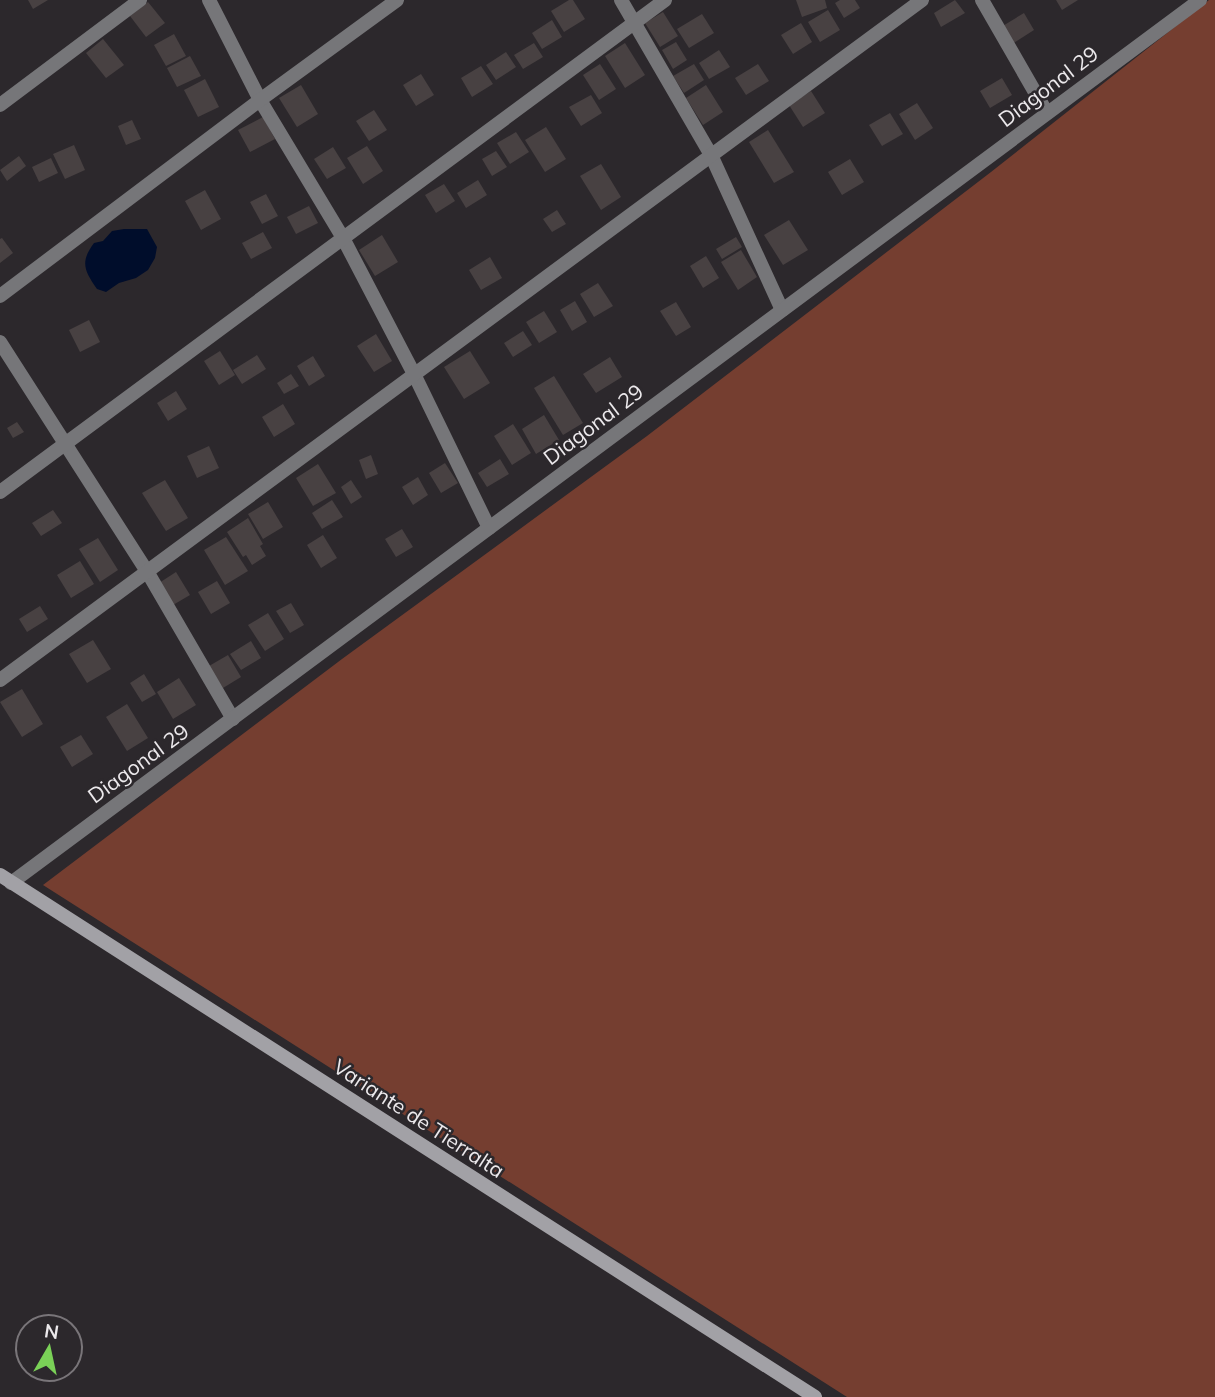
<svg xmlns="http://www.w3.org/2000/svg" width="1215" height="1397" viewBox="0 0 1215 1397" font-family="Mulish,sans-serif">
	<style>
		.green { fill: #753e30 }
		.water { fill: #000d2b }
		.building { fill: #484142 }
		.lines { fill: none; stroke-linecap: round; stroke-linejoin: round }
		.street { stroke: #767679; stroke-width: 14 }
		.secondary { stroke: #a2a1a6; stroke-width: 14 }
		.labels { text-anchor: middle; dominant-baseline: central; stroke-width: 5; stroke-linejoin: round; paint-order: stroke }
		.street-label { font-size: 21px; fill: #ece9ec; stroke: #2c282c }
	</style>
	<rect width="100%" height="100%" fill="#2c282c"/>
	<path class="green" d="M1209,0H1215V1397H847L43,885L342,659L647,436L991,172Z"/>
	<path class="water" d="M124,229H147L157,247L155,258L148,270L136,278L119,283L106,292L97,289C84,270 80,262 94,243L103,241L112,231Z"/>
	<g class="building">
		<path d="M28,0H48L33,9Z"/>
		<path d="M569,0H573L585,19L564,32L551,11Z"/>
		<path d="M796,0H825L827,8L802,17Z"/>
		<path d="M840,0H855L860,8L844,18L835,3Z"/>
		<path d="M955,0L965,13L941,27L934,13Z"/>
		<path d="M1056,0H1078L1062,10Z"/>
		<path d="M148,2L165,23L146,37L130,16Z"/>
		<path d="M828,10L840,30L820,42L808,22Z"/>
		<path d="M663,12L678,36L660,47L645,23Z"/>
		<path d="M1024,13L1034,30L1012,44L1001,27Z"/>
		<path d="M702,14L714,33L689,48L677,29Z"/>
		<path d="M552,20L562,37L542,49L532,33Z"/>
		<path d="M801,23L812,42L793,54L781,35Z"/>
		<path d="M174,34L186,56L166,66L154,45Z"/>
		<path d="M103,39L124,65L106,78L86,53Z"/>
		<path d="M676,42L687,60L673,69L662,50Z"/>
		<path d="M534,43L543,57L523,69L514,55Z"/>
		<path d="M625,43L645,75L625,88L605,56Z"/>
		<path d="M719,50L730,67L709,79L699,63Z"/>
		<path d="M506,52L516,67L496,80L486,65Z"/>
		<path d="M190,56L201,76L177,87L167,68Z"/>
		<path d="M600,64L616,89L599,100L583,75Z"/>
		<path d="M694,64L704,80L684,93L673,76Z"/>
		<path d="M758,64L769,81L746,95L735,78Z"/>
		<path d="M481,66L493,84L472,97L461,78Z"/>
		<path d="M421,74L434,95L416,106L403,85Z"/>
		<path d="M1002,78L1012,95L990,108L980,91Z"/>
		<path d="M205,79L219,107L198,117L184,90Z"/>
		<path d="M301,85L318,114L297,127L279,98Z"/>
		<path d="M706,85L723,112L703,125L686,98Z"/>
		<path d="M811,91L825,113L803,127L789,105Z"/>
		<path d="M591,95L602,113L581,126L569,107Z"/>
		<path d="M917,103L933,128L915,140L899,114Z"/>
		<path d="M374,110L387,130L369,141L356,121Z"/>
		<path d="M890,113L903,134L882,146L869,125Z"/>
		<path d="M263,117L275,139L250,152L238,130Z"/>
		<path d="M132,120L141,139L126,145L118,126Z"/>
		<path d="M546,127L566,159L545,172L525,140Z"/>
		<path d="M768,130L794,172L774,183L749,142Z"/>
		<path d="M516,132L529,152L510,164L497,143Z"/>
		<path d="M74,145L85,170L65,179L53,154Z"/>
		<path d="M367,146L383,171L363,184L347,158Z"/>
		<path d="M333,147L346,168L327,179L314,159Z"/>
		<path d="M496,151L507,167L492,176L482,159Z"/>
		<path d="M19,156L26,166L7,181L0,170Z"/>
		<path d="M51,158L58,173L39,182L32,167Z"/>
		<path d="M850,159L864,182L842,195L828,172Z"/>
		<path d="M601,164L621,197L601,210L580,176Z"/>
		<path d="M478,180L487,195L466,208L457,193Z"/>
		<path d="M444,184L455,201L436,213L425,195Z"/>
		<path d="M205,190L221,219L201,230L185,201Z"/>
		<path d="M266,194L278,216L262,224L250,202Z"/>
		<path d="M309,206L318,223L296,234L287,217Z"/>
		<path d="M557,210L566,224L552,232L543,219Z"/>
		<path d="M789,220L808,250L783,265L764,235Z"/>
		<path d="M263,232L272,248L251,259L242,243Z"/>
		<path d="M382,235L398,262L375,276L359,250Z"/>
		<path d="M736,237L742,247L722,259L716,249Z"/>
		<path d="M2,238L13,253L0,263V239Z"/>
		<path d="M741,250L757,277L738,290L721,262Z"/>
		<path d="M706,256L719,278L703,288L690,266Z"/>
		<path d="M490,257L502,278L481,290L469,270Z"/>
		<path d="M598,283L613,306L594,317L580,294Z"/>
		<path d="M575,301L587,322L572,331L560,310Z"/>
		<path d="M676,302L691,327L676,336L660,311Z"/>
		<path d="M544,311L557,332L539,343L526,322Z"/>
		<path d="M89,320L100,342L80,352L69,330Z"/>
		<path d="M523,331L532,345L513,357L504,343Z"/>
		<path d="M376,334L392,361L374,372L357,346Z"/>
		<path d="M220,351L235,375L219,385L204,361Z"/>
		<path d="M470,351L490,383L464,399L444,367Z"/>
		<path d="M257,355L266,369L242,384L233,370Z"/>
		<path d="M313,356L325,376L309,386L297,366Z"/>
		<path d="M610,357L622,377L596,393L583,374Z"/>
		<path d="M291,374L299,386L284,394L277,383Z"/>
		<path d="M554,376L583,423L563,435L534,388Z"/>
		<path d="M176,391L187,409L168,421L157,403Z"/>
		<path d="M283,404L295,424L274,437L262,417Z"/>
		<path d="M544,415L559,440L536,454L522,429Z"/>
		<path d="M17,422L24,432L13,438L7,428Z"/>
		<path d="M513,424L531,453L512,465L494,436Z"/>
		<path d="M209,446L219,468L197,478L187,456Z"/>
		<path d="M371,455L378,474L366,479L359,460Z"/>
		<path d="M500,459L509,474L487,487L478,473Z"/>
		<path d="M445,463L458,483L441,493L429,473Z"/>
		<path d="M318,464L336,493L313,506L296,478Z"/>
		<path d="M418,477L428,495L413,505L402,487Z"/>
		<path d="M165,480L188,518L166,531L142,493Z"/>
		<path d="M351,480L362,497L351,504L341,487Z"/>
		<path d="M332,500L343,517L322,529L312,513Z"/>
		<path d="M268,502L283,527L263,539L248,514Z"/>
		<path d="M53,510L62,523L41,536L32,523Z"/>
		<path d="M248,518L263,544L260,546L266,556L252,565L246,555L243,557L227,532Z"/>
		<path d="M402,529L413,547L396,557L385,539Z"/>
		<path d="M323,535L337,558L321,568L307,545Z"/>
		<path d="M226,537L248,571L225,585L204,550Z"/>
		<path d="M98,538L118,570L100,582L79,549Z"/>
		<path d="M80,561L94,584L71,598L57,575Z"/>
		<path d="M176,572L190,595L173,605L159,583Z"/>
		<path d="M217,581L230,603L211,614L198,592Z"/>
		<path d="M291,603L304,625L290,633L276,611Z"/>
		<path d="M40,606L48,619L27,632L19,619Z"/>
		<path d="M268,613L284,639L265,651L248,625Z"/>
		<path d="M93,640L111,669L87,683L69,654Z"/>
		<path d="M251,641L261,658L241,670L230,654Z"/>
		<path d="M228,655L241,677L223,688L209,666Z"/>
		<path d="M144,674L156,694L142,702L130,683Z"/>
		<path d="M179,678L196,705L173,719L157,692Z"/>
		<path d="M22,689L43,724L22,737L0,702Z"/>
		<path d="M127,704L148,738L127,751L106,717Z"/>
		<path d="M81,735L93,754L72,767L60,747Z"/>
	</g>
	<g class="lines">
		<g class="street">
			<path d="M209,0L260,100L343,238L414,374L489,528"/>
			<path d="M621,0L711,155L782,310"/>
			<path d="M982,0L1047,113"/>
			<path d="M0,105L140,0"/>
			<path d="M0,296L260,100L397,0"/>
			<path d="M0,342L148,573L233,719"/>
			<path d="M0,492L665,0"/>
			<path d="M0,680L922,0"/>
			<path d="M11,883L1200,0"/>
		</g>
		<path class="secondary" d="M0,875L815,1397"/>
	</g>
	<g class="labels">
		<g class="street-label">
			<text transform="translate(1048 86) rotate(-37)">Diagonal 29</text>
			<text transform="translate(593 424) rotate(-37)">Diagonal 29</text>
			<text transform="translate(138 763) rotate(-36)">Diagonal 29</text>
			<text transform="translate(419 1118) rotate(33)">Variante de Tierralta</text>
		</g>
	</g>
	<g transform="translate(49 1348) rotate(9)"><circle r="33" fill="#2c282c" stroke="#797579" stroke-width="2"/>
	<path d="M0-5L12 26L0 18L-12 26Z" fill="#7ad157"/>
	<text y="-10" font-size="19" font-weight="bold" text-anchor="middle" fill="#ece9ec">N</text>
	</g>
</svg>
